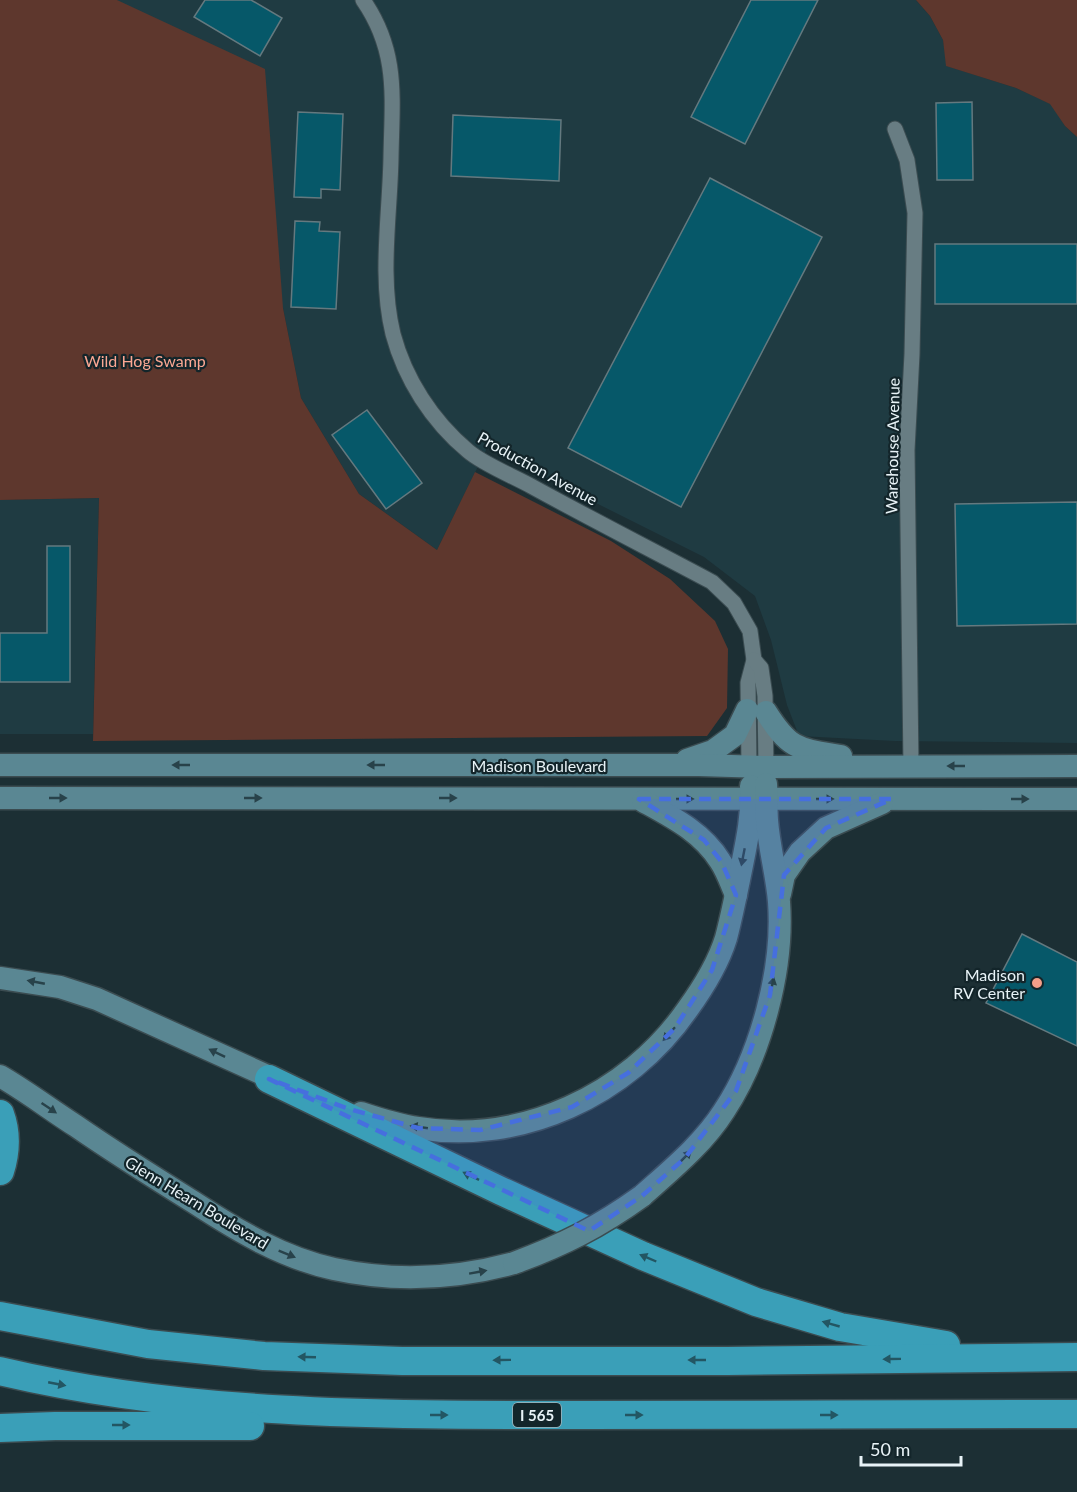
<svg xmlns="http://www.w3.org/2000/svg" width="1077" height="1492" viewBox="0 0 1077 1492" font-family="Lato,sans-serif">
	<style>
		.built { fill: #1f3b42 }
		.green { fill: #5e372d }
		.building { fill: #065869; stroke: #64797f; stroke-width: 1.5 }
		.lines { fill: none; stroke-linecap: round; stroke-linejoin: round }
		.street-casing { stroke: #3b4c51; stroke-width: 17 }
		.secondary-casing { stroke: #3b4c51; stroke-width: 25 }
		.highway-casing { stroke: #3b4c51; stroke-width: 31 }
		.street { stroke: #687d83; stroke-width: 15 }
		.secondary { stroke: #5a8793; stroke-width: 22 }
		.highway { stroke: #3a9fb8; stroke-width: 28 }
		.secondary-bridge-casing { stroke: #3b4c51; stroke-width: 25; stroke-linecap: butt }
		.secondary-bridge { stroke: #5a8793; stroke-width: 22 }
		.oneway { fill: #28424a }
		.oneway2 { fill: #235663 }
		.marked { fill: #466fde; fill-opacity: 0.2; stroke: #466fde; stroke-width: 4.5; stroke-dasharray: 12 8; stroke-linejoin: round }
		.poi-dot { fill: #f49e89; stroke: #13252a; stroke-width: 2 }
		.labels { text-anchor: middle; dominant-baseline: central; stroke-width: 4.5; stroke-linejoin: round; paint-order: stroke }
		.shield { fill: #13252a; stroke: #a8b5ba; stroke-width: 1.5 }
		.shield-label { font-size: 15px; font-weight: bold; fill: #e8f3f7 }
		.park-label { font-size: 16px; fill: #fba793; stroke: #13252a }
		.street-label { font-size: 16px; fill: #e8f3f7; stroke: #13252a }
		.poi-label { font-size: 16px; fill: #e8f3f7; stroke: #13252a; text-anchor: end }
	</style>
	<rect width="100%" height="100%" fill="#1c2f34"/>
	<g class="built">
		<path d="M117,0H916L930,16L943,40L947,66L1016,88L1051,104L1065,126L1077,137V743L895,741L799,736L787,705L771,640L755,596L704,557L530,470L490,442L437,550L359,494L301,398L283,308Z"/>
		<path d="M99,498L93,734H0V500Z"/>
	</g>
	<g class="green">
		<path d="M0,0H117L265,69L283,308L301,398L359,494L437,550L475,472L611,541L670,579L715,621L728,649L727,708L707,736L93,741L99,498L0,500Z"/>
		<path d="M916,0H1077V137L1065,126L1050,104L1016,88L946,66L943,40L930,16Z"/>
	</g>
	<g class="building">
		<path d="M205,0H251L282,18L260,56L194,17Z"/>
		<path d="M751,0H818L745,144L691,117Z"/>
		<path d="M972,102L973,180H937L936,103Z"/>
		<path d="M298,112L343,114L340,190L321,189V198L294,197Z"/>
		<path d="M453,115L561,120L559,181L451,176Z"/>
		<path d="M710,178L822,237L681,507L568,448Z"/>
		<path d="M295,221L320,222L319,231L340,232L336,309L291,307Z"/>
		<rect x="935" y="244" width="142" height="60"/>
		<path d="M367,410L422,483L386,509L332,435Z"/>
		<path d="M1077,502V624L957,626L955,504Z"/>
		<path d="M47,546H70V682H0V633H47Z"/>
		<path d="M1022,934L1077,962V1046L986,1003Z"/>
	</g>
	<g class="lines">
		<g class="street-casing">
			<g id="street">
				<path d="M363,0C399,52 392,98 391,157C390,215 379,277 393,334C405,379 432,421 468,451C483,464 513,476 531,486C591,519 652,550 712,582L734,603L750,631L754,660L748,683L749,766"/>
				<path d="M895,129L907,160L915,213L912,354L907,450L911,766"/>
				<path d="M754,660L761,668L765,696L766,767"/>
			</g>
		</g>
		<g class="secondary-casing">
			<g id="secondary">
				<path d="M766,712C790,750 798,749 841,756"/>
				<path d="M687,760L713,751L735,735L747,710"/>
				<path d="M0,765H699L766,767L1077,766"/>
				<path d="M0,798L1077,799"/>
				<path d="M643,801C672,817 702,832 720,861C727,871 731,884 736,895"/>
				<path d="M780,894L784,875L800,852L826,828L882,803"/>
				<path d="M0,978L60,987L97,999L285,1084"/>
				<path d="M0,1076C26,1091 51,1110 76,1126C115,1153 155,1178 195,1203C238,1231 283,1258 334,1269C394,1282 455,1279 514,1263"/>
				<path d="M361,1113C379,1119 398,1125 418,1128C521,1145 628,1095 687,1010C703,988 718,964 726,938C731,919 735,899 739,880C745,849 753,818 751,786"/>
				<path d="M642,1196C671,1170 703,1144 724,1111C761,1055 784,968 779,902C777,875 769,848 767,820C766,808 767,796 766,784"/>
			</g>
		</g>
		<g class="highway-casing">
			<g id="highway">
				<path d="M269,1079L501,1191L643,1256L756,1302L840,1327L946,1345"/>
				<path d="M0,1114C7,1133 6,1152 0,1171"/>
				<path d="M0,1316L148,1344L264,1356L402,1361H727L1077,1357"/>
				<path d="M0,1371C190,1416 384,1415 578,1415C744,1415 911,1414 1077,1414"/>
				<path d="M0,1428L55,1426H250"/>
			</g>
		</g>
		<use href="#street" class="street"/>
		<use href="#secondary" class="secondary"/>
		<use href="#highway" class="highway"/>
		<g class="secondary-bridge-casing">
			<path id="secondary-bridge" d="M514,1263C563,1245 599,1227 642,1196"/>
		</g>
		<use href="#secondary-bridge" class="secondary-bridge"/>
	</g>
	<defs><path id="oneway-solid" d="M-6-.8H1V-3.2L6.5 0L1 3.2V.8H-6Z" transform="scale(1.5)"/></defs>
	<g class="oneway">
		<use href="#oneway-solid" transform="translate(181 765) rotate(180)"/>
		<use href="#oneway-solid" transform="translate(376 765) rotate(180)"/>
		<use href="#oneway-solid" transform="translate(956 766) rotate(-180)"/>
		<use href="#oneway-solid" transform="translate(58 798)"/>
		<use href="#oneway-solid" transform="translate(253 798)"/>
		<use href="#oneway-solid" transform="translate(448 798)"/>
		<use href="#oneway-solid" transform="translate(685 799)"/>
		<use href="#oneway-solid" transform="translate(825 799)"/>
		<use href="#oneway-solid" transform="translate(1020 799)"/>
		<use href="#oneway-solid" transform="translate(743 857) rotate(101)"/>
		<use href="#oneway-solid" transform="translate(36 982) rotate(-169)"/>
		<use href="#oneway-solid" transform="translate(772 986) rotate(-78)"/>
		<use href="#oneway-solid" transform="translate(669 1034) rotate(132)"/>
		<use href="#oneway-solid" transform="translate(217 1053) rotate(-154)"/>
		<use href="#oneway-solid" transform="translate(49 1108) rotate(34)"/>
		<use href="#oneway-solid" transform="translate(419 1127) rotate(-172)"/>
		<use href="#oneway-solid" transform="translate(685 1157) rotate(-45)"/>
		<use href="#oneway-solid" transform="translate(287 1254) rotate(22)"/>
		<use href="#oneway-solid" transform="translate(478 1272) rotate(-10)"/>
	</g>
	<g class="oneway2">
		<use href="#oneway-solid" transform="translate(471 1176) rotate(-154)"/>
		<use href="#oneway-solid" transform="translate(648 1258) rotate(-157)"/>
		<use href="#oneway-solid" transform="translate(831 1324) rotate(-164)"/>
		<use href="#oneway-solid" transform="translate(307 1357) rotate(-178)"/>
		<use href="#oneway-solid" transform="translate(892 1359) rotate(179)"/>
		<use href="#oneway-solid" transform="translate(502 1360) rotate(179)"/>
		<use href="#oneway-solid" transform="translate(697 1360) rotate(-180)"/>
		<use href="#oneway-solid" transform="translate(57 1384) rotate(11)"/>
		<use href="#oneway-solid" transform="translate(439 1415)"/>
		<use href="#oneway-solid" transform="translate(634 1415)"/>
		<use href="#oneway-solid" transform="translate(829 1415)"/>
		<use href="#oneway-solid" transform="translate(121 1425)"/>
	</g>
	<path class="marked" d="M639,799H892L826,828L784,875L770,995L736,1091L685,1158L642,1196L589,1231L269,1079L349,1109L418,1128L480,1130L572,1107L628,1073L675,1028L712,970L736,895L721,861L704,840Z"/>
	<circle class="poi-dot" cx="1037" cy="983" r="6"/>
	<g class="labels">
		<rect class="shield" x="513" y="1403" width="48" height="24" rx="4.5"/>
		<g class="shield-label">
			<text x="537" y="1415">I 565</text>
		</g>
		<g class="park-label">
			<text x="145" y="360">Wild Hog Swamp</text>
		</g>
		<g class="street-label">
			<text transform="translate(892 446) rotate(-89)">Warehouse Avenue</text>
			<text transform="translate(538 468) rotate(29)">Production Avenue</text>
			<text x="539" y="765">Madison Boulevard</text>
			<text transform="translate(197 1202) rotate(31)">Glenn Hearn Boulevard</text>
		</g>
		<g class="poi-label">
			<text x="1025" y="974">Madison<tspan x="1025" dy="18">RV Center</tspan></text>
		</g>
	</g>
	<path d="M861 1456v9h100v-9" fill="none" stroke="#e8f3f7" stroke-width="3"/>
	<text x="870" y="1456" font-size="18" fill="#e8f3f7" stroke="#13252a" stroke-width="4.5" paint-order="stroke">50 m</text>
</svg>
